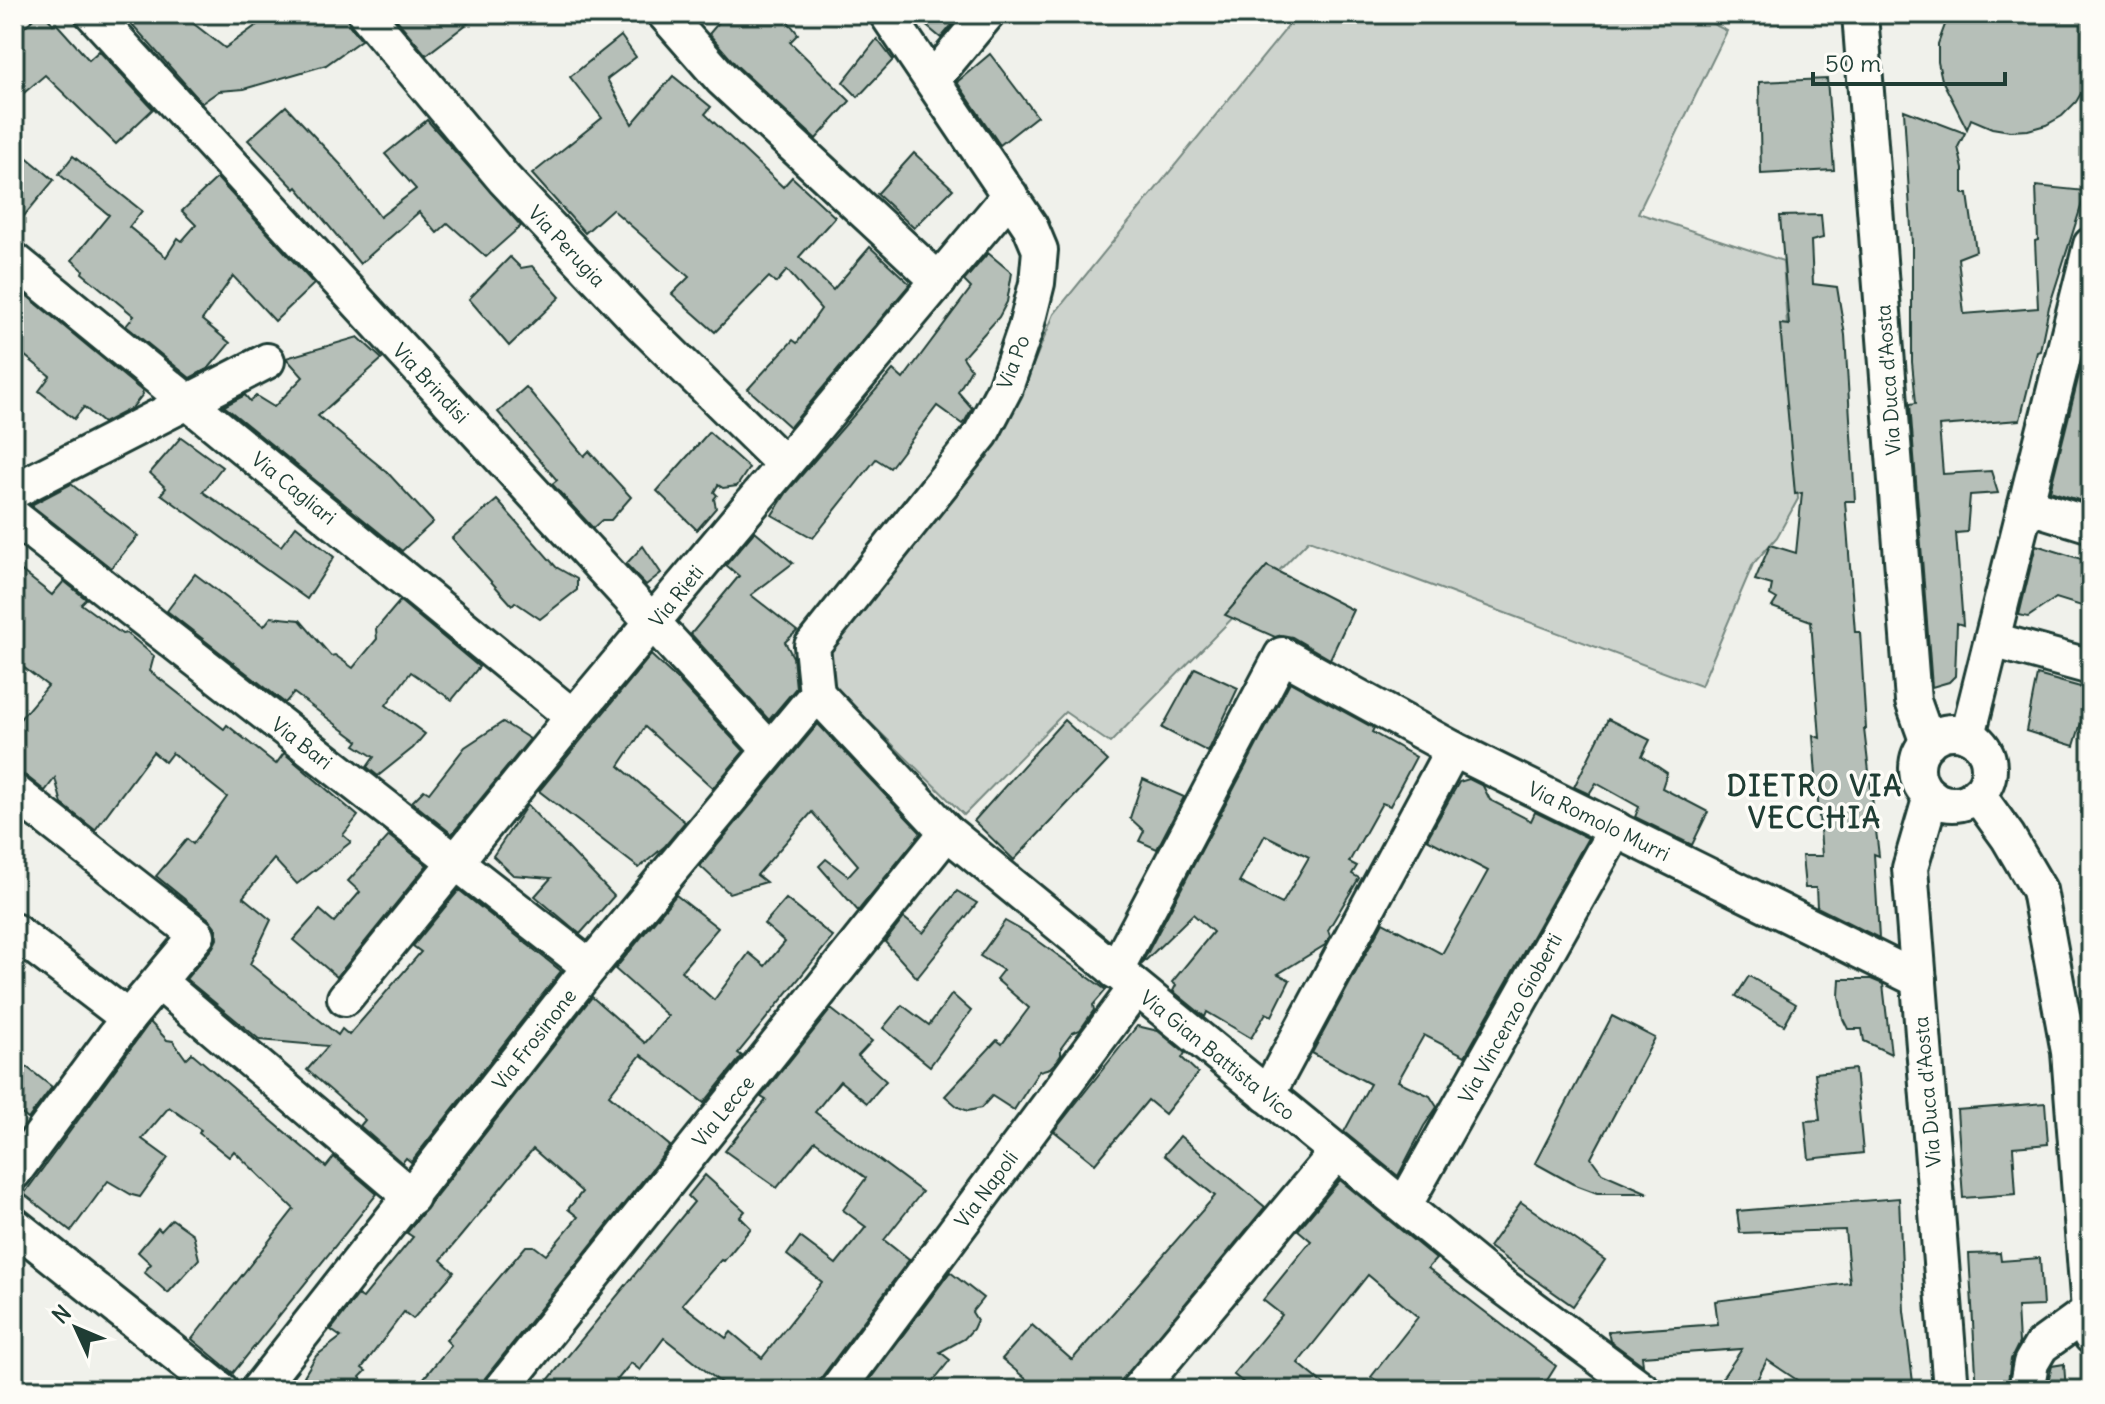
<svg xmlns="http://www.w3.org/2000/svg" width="2105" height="1404" viewBox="0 0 2105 1404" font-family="Delius,sans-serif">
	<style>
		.green { fill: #cdd3cd; stroke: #768880; stroke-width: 2 }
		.building { fill: #b6bfb8; stroke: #1f3d34; stroke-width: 2; fill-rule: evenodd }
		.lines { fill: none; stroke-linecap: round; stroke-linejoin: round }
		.minor-casing { stroke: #1f3d34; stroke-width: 40 }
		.minor { stroke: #fdfcf7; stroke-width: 34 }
		.labels { text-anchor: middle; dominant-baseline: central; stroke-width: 7; stroke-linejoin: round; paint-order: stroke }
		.street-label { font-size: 20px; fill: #1f3d34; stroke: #fdfcf7 }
		.district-label { font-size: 28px; font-weight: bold; letter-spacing: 2px; fill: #1f3d34; stroke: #fdfcf7 }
	</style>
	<rect width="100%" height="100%" fill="#f0f1eb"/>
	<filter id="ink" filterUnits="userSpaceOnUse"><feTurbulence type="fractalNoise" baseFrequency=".0125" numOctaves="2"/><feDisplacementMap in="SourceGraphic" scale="16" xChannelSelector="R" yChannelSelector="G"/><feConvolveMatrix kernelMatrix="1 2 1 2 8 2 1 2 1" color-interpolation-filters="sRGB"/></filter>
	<g filter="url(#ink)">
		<path class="green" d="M1298,14H1694L1727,31L1638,213L1783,261L1798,499L1777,537L1753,564L1701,686L1309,540L1110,743L1065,712L964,815L828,681L823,653L994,444L1025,384L1054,314Z"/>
		<g class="building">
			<path d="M39,14H44L53,24L55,22L89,60L99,51L153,109L116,144L45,75L24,93L14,83V36Z"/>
			<path d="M123,14H181L225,48L272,14H346L350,26L361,40L326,65L244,89L219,91L202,103Z"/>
			<path d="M392,14H480L426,55Z"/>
			<path d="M726,14H782L798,34L790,42L850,101L816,139L736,65L709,34Z"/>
			<path d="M912,14H961L941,38Z"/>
			<path d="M1949,14H2083L2091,36V71L2086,85L2076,102L2062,116L2046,125L2028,130L2010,131L1992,128L1971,119L1967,129L1942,80L1938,62V44Z"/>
			<path d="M621,36L636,57L607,79L632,124L673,76L711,107L705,114L783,187L792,177L835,217L799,257L833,290L870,247L910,284L790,427L748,389L793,340L797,343L821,309L787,270L776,283L769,277L715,332L672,294L689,277L612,209L585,233L532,174L602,118L570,77Z"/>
			<path d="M877,39L893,60L858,97L843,82Z"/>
			<path d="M990,54L1037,116L1000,145L957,82Z"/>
			<path d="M1827,79L1834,170L1761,174L1759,82Z"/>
			<path d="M286,106L341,165L380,217L416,189L385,154L427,120L521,226L486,257L448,223L437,233L419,212L360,264L297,187L295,189L248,140Z"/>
			<path d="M1904,110L1965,133L1958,147L1963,169V194H1968L1976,251L1958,258L1964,314L2038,308L2035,241L2038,240L2036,186L2086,191L2049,307L2040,351L2037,352L2020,420L1939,426L1943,474L1991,471L1998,493L1970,495L1967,532L1956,533L1963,625L1957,623L1955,676L1949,682L1932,687L1910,404L1916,403L1912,362V244Z"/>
			<path d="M914,153L953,189L914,228L877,194Z"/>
			<path d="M24,155L54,180L14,228V167Z"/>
			<path d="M73,156L142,211L129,227L166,257L178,238L182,241L196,225L182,211L217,178L314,284L275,321L233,276L202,320L230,343L209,368L190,378L126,326L134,316L82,273L83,270L72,260L109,215L59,174Z"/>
			<path d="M1821,215L1823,238L1811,241L1813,284L1837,287L1845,335L1855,501H1845L1855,632H1860L1866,729H1864L1879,856L1874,854L1879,938L1817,907L1816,888H1805L1802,856H1822L1813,735L1820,738L1811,621L1772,607L1777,599L1770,595L1772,585L1755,580L1770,545L1796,553L1802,493L1795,494L1780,324L1789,325L1780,216Z"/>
			<path d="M988,253L1012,273L1007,302L999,317L963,357L971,369L958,392L972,408L965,421L962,424L937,406L890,468L876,459L813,538L772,515L787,492L893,370L903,379L971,288L964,281Z"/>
			<path d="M510,257L521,268L532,266L560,297L509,346L469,299Z"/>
			<path d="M20,290L142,391L143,394L132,408L103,423L84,407L74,419L39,391L50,376L14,347V298Z"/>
			<path d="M358,337L382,359L318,416L387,472L433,522L402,551L224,406L245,395L250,401L256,396L274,407L303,377L286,358Z"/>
			<path d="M2088,339H2091V504L2050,491Z"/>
			<path d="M526,387L584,456L589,451L631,497L611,520H602L593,528L552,484L557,480L498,412Z"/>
			<path d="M709,432L749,468L737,486L723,488L718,485L714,492L717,495L714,499L716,508L697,530L657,491Z"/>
			<path d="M181,437L222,467L203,492L281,546L296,526L334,557L307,599L161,494L166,488L150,473Z"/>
			<path d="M71,484L138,536L111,568L31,505Z"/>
			<path d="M497,500L556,567L577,579V590L540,619L515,602L512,605L452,538Z"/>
			<path d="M755,531L793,563L751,595L797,631L785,642L793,657L796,688L769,720L691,634L739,576L726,565Z"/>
			<path d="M2036,545L2091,562V609L2056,598L2028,617L2019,615Z"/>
			<path d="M643,546L661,573L646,585L626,564Z"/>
			<path d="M14,565L52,595L64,581L86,599L81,604L122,634L127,633L154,656L150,671L224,729L227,725L276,764L284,753L358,816L343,835L351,842L297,884L274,859L243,897L271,920L250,964L338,1035L342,1029L349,1035L421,952L413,946L459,890L561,971L411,1162L406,1158L402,1163L360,1126L365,1120L307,1070L328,1046L260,1040L186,979L213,947L217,939L216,928L209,919L156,876L187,839L193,844L227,797L172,753L165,762L153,752L95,830L62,804L55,778L45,791L26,776L14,772V726L48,686L14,660Z"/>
			<path d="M1267,566L1353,610L1330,659L1292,637L1282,635L1275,637L1225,615Z"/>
			<path d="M195,574L264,626L271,617L300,620L331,656L335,655L353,668L377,639L376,629L400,601L479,667L452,700L411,672L386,705L425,734L413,748L378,776L367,767L374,757L355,745L358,741L294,693L285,703L167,611Z"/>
			<path d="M651,655L679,681L744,751L713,788L645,727L619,766L685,822L665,846L639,868L539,791Z"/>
			<path d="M1195,668L1238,688L1208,752L1162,728Z"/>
			<path d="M2037,675L2091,690L2074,746L2026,731Z"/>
			<path d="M1290,682L1374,728L1372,732L1416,757L1390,806L1382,803L1349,862L1357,866L1352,874L1359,878L1328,930L1330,936L1325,945L1278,974L1290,980L1272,1016L1266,1013L1251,1038L1207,1012L1205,1017L1173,991L1176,985L1172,982L1213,932L1193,914L1141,965ZM1265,835L1309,857L1282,904L1239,882Z"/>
			<path d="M1608,719L1650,740L1642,756L1667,773L1662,788L1708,812L1692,845L1635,817L1639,807L1596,783L1589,794L1574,787Z"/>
			<path d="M1064,720L1108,761L1014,860L974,821Z"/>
			<path d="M503,722L530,739L452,834L412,802L424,790L429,793L465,747Z"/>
			<path d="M818,724L921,833L858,911L819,866L826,859L848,876L858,865L812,812L757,875L766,882L729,893L700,866Z"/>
			<path d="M1143,779L1184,797L1157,849L1139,841L1144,831L1130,818Z"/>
			<path d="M1469,779L1483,786L1490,800L1531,821L1535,812L1588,838L1465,1056L1424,1035L1398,1081L1430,1096L1437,1107L1424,1126L1398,1176L1344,1132L1370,1084L1312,1053L1383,922L1442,954L1488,871L1427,839L1459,782Z"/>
			<path d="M527,805L614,896L580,934L535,896L551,878L513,875L493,856Z"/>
			<path d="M389,836L427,865L337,977L293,940L320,910L334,922L360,892L348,881Z"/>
			<path d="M957,891L977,903L917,978L885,942L904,918L923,933Z"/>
			<path d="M676,895L718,928L681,971L714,1000L749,953L765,966L785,942L764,924L786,899L833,937L738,1053L742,1056L704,1103L641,1055L609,1095L670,1146L485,1378L481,1390H414L451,1345L446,1340L526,1246H534L546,1255L578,1217L568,1209L582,1192L533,1149L441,1260L454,1272L413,1319L404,1312L362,1368L366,1371L360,1377L369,1390H323L304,1376L316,1356L341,1337L331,1330L358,1295L363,1298L413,1237L407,1233L592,997L645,1043L668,1016L615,969Z"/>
			<path d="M1005,921L1030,935L1106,990L1093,1005L1094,1010L1080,1030L1072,1033L1061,1048V1055L1057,1061L1050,1068L1039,1071L1014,1110L992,1096L981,1108L968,1111L958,1107L945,1096L997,1040L1002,1044L1029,1008L996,979L1003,970L980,956Z"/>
			<path d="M1749,976L1796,1004L1784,1025L1736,996Z"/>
			<path d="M1840,979H1871L1883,984L1891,1054L1864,1041L1862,1029H1848L1843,1019L1839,996Z"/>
			<path d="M952,994L971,1011L930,1066L883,1028L902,1005L929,1025Z"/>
			<path d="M831,1009L872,1041L858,1056L886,1081L867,1103L840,1081L815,1112L922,1192L884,1240L909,1260L821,1378L817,1390H730L664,1338L640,1370L631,1363L609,1390H540L694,1202L688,1196L705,1175L745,1211L740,1217L751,1228L724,1261L721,1260L682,1304L726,1338L731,1332L762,1358L822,1282L787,1255L800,1237L836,1264L866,1227L843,1210L866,1178L815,1141L777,1188L725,1151L766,1100L761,1097Z"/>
			<path d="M1612,1016L1655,1038L1591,1158L1602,1173L1648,1193H1597L1573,1184L1535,1163Z"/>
			<path d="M150,1022L167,1040L173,1041L186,1059L192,1053L326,1167L334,1157L377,1194L233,1373L192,1339L294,1209L234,1151L229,1157L199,1133L201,1130L169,1107L142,1139L168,1158L140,1197L132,1195L108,1181L71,1231L24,1194Z"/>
			<path d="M1137,1026L1158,1031L1185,1053L1182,1058L1198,1073L1165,1114L1148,1100L1095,1164L1054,1131Z"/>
			<path d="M14,1057L52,1087L28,1119L14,1108Z"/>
			<path d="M1855,1069L1863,1153L1809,1159L1805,1121L1820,1120L1815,1073Z"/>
			<path d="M2045,1103L2048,1144L2013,1147L2016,1194L1963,1198L1957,1110Z"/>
			<path d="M1180,1136L1265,1207L1114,1390H1039L1002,1359L1032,1325L1072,1360L1215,1196L1164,1155Z"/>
			<path d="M1340,1180L1436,1259L1428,1268L1556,1366L1541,1390H1392L1371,1377L1418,1317L1368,1275L1298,1363L1331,1390H1252L1233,1374L1282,1315L1263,1300L1311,1241L1298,1230Z"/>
			<path d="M1899,1198L1904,1311L1914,1390H1812L1767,1360L1752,1390H1731L1718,1384L1742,1349L1642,1356L1643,1365L1610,1341L1608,1332L1718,1324L1715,1301L1850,1283L1845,1230L1740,1233L1737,1211Z"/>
			<path d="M1521,1202L1605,1260L1573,1306L1489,1247Z"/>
			<path d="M172,1219L193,1234L199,1259L168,1293L144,1272L151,1264L138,1252L158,1228L161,1231Z"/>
			<path d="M2000,1253L2001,1261L2040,1258L2043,1306L2017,1307L2019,1343L2011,1359L2007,1390H1977L1969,1254Z"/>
			<path d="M950,1272L983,1298L972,1312L977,1320L973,1329L964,1339L940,1352L950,1360L926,1390H862Z"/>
			<path d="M2064,1364L2066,1390H2046L2052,1366Z"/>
		</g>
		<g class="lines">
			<g class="minor-casing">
				<g id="minor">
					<path d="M93,14L770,750"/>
					<path d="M366,14L504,179L640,323L784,464"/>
					<path d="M665,14L722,79L939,281"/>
					<path d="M1860,14L1913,701L1928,743"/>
					<path d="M933,79L987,14"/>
					<path d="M14,260L573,717"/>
					<path d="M14,491L267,361"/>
					<path d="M2026,505L2091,525"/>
					<path d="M14,517L590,967"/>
					<path d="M1993,640L2091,667"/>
					<path d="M817,694L947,832L1480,1269L1643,1390"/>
					<path d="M817,694L812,646L981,434L1005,388L1026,327L1037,283L1040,250L1030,226L887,14"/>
					<circle cx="1953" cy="768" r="36"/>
					<path d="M1968,735L2091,245"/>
					<path d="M14,792L197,935L128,1018L14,1172"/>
					<path d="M1977,794L2008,837L2039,890L2069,1052L2091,1336"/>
					<path d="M1931,796L1910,868L1951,1390"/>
					<path d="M14,931L128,1018"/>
					<path d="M1115,971L1282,655L1453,749L1919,980"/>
					<path d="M159,982L412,1197"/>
					<path d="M345,998L573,717L1010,195"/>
					<path d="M1267,1095L1453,749"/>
					<path d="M1404,1206L1616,829"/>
					<path d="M14,1225L221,1390"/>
					<path d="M258,1390L590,967L817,694"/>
					<path d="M501,1390L947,832"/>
					<path d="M837,1390L1136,988"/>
					<path d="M1138,1390L1337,1152"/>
					<path d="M2026,1390L2031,1363L2041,1346L2088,1312"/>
				</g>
			</g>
			<use href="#minor" class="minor"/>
		</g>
	</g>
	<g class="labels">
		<g class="street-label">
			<text transform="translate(567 246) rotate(47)">Via Perugia</text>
			<text transform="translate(1013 362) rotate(-69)">Via Po</text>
			<text transform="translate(1888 380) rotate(-94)">Via Duca d'Aosta</text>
			<text transform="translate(431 383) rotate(47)">Via Brindisi</text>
			<text transform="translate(294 488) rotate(39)">Via Cagliari</text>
			<text transform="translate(676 596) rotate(-51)">Via Rieti</text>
			<text transform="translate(302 743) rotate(38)">Via Bari</text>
			<text transform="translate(1599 821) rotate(26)">Via Romolo Murri</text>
			<text transform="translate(1510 1018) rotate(-61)">Via Vincenzo Gioberti</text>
			<text transform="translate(534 1039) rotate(-52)">Via Frosinone</text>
			<text transform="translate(1218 1055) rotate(39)">Via Gian Battista Vico</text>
			<text transform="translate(1927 1092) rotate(-95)">Via Duca d'Aosta</text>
			<text transform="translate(723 1111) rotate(-51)">Via Lecce</text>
			<text transform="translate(986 1189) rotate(-53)">Via Napoli</text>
		</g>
		<g class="district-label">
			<text x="1815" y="786">DIETRO VIA<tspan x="1815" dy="32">VECCHIA</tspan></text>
		</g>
	</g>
	<rect width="2105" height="1404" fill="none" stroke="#fdfcf7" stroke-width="48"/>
	<rect x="24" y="24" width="2057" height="1356" fill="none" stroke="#1f3d34" stroke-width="3" filter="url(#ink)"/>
	<g transform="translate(76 1328) rotate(314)" stroke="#fdfcf7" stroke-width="6" paint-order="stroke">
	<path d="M0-6L14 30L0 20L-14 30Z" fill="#1f3d34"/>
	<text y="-12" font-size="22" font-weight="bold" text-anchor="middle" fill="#1f3d34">N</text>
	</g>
	<path d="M1813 72v12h192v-12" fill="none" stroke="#1f3d34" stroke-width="4"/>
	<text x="1825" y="72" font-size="24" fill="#1f3d34" stroke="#fdfcf7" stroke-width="6" paint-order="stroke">50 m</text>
</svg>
